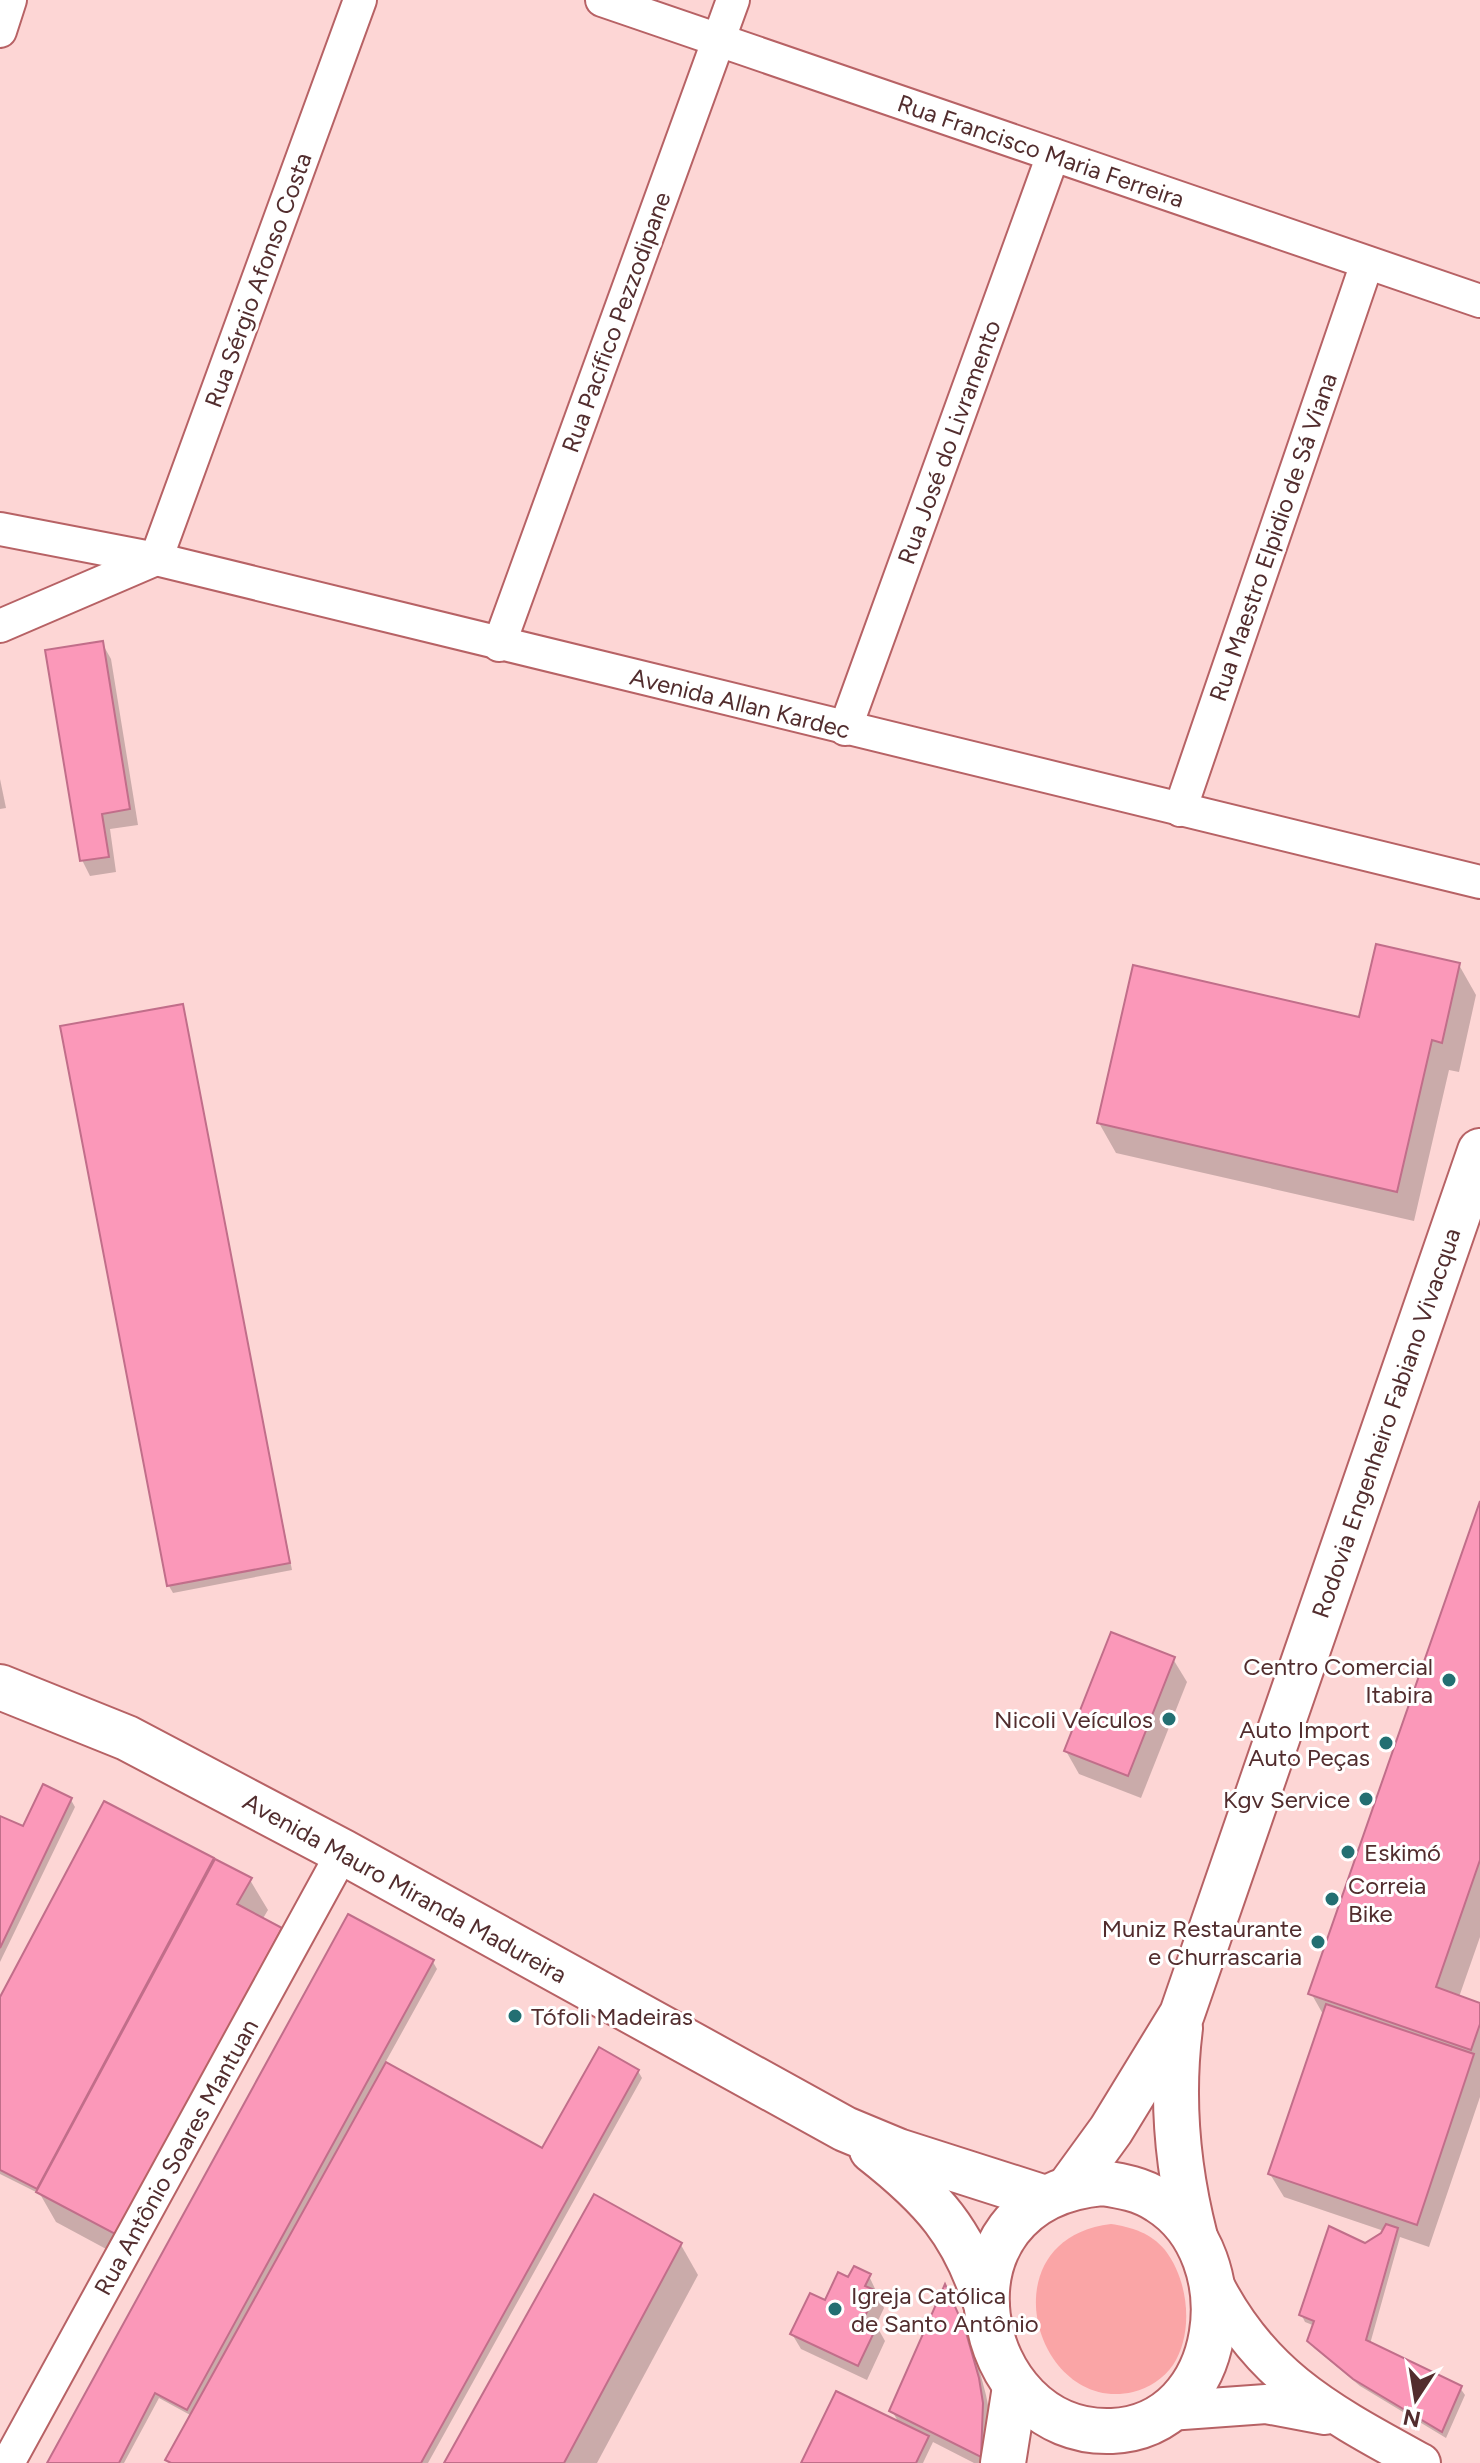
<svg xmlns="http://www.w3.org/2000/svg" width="1480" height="2463" viewBox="0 0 1480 2463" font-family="Figtree,sans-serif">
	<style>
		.green { fill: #faa5a6 }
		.shadow { fill: #0003 }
		.building { fill: #fb98b9; stroke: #c16e8a; stroke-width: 2 }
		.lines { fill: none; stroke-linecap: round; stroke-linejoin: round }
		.minor-casing { stroke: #b76265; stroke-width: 36 }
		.tertiary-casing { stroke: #b76265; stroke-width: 42 }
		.secondary-casing { stroke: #b76265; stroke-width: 48 }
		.trunk-casing { stroke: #b76265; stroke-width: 48 }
		.minor { stroke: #fff; stroke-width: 32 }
		.tertiary { stroke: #fff; stroke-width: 38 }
		.secondary { stroke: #fff; stroke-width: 44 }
		.trunk { stroke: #fff; stroke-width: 44 }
		.poi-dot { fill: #236f72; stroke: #fff; stroke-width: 3 }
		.labels { text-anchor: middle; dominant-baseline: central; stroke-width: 6; stroke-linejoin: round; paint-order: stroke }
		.street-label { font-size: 24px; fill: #522d2e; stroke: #fff }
		.poi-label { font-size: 24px; fill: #522d2e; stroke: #fff; text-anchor: end }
	</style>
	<rect width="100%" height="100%" fill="#fdd6d5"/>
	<path class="green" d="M1111,2224C1131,2227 1151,2233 1165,2250C1189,2281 1194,2333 1173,2365C1164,2378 1149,2388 1133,2392C1035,2415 985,2239 1111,2224Z"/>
	<g class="shadow">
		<path d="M102,643L111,659L138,825L110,829L116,872L90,876L82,860Z"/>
		<path d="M0,779L6,808L0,809Z"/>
		<path d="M1459,965L1476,995L1459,1072L1449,1070L1414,1221L1116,1153L1099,1123L1361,1019Z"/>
		<path d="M182,1006L292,1570L173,1593L169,1586Z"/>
		<path d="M1480,1507V1937L1459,1997L1480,2005V2097L1429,2247L1400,2237L1370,2344L1460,2388L1465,2395L1446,2438L1360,2386L1314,2348L1310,2340L1315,2326L1305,2322L1301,2314L1365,2246L1384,2231L1284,2197L1270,2174L1324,2016L1311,1993Z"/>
		<path d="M1173,1659L1187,1682L1141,1798L1079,1774L1066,1751Z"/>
		<path d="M71,1800L75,1807L0,1962V1820L24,1829Z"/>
		<path d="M213,1860L250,1880L268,1910L262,1920L281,1929L298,1960L134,2264L56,2222L40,2194L0,2174V2001Z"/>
		<path d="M433,1962L437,1969L385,2063L543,2151L638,2071L642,2078L428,2463H170L168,2460L192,2416L159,2398L124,2463H49Z"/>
		<path d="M681,2245L698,2275L597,2463H446Z"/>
		<path d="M869,2276L884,2308L876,2325L885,2341L867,2380L801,2349L792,2334L826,2303Z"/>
		<path d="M946,2289L973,2346L986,2395L991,2420L989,2463H974L933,2442L923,2463H803L899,2423L892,2411Z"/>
	</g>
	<g class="building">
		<path d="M103,641L130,809L102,814L109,857L80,861L45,650Z"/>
		<path d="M1376,944L1460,963L1442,1043L1432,1040L1397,1192L1097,1123L1133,965L1359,1017Z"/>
		<path d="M183,1004L290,1563L167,1586L60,1026Z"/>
		<path d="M1480,1501V1860L1436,1987L1480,2003V2024L1471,2050L1308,1994Z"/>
		<path d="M1111,1632L1175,1657L1128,1776L1064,1751Z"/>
		<path d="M43,1784L72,1798L0,1948V1816L23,1826Z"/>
		<path d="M104,1801L214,1858L37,2189L0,2170V1997Z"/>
		<path d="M215,1859L252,1878L237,1904L282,1928L117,2235L36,2192Z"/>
		<path d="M348,1914L434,1960L187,2410L155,2393L119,2463H47Z"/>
		<path d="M1326,2004L1474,2054L1417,2225L1268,2174Z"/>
		<path d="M599,2047L639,2070L421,2463H171L165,2460L386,2062L542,2148Z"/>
		<path d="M594,2194L682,2243L564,2463H444Z"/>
		<path d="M1386,2224L1398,2228L1366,2340L1462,2386L1442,2432L1353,2379L1307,2341L1314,2321L1299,2315L1329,2226L1365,2243L1381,2233Z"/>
		<path d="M854,2266L871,2274L865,2286L877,2291L864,2318L878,2324L858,2366L790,2334L810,2293L825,2300L838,2272L848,2277Z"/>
		<path d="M945,2284L965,2329L979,2378L983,2403L981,2457L889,2411Z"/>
		<path d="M836,2391L929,2436L916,2463H801Z"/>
	</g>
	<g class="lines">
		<g class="minor-casing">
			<g id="minor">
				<path d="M602,0L1480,301"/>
				<path d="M0,31L10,0"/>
				<path d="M0,529L156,559L1480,882"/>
				<path d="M0,626L156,559L360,0"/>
				<path d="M499,645L733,0"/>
				<path d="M845,729L1053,155"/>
				<path d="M1180,810L1367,263"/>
				<path d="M8,2463L343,1852"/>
			</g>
		</g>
		<g class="tertiary-casing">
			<g id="tertiary">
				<path d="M1210,2276C1258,2376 1328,2412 1421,2463"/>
				<path d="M1169,2411L1266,2404L1325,2415"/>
			</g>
		</g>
		<g class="secondary-casing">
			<g id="secondary">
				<path d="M0,1687L127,1738L343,1852L845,2129L898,2151L1042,2197"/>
				<path d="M872,2150C932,2197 965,2233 987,2307"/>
			</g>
		</g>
		<g class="trunk-casing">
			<g id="trunk">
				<path d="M1180,2028C1171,2099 1177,2167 1195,2237"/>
				<path d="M1102,2183C1122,2186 1141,2189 1159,2201C1247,2256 1227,2426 1112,2431C971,2437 925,2199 1102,2183Z"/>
				<path d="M1071,2185L1111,2130L1182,2014L1480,1151"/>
				<path d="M1003,2463L1015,2387"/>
			</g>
		</g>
		<use href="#minor" class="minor"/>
		<use href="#tertiary" class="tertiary"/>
		<use href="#secondary" class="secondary"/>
		<use href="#trunk" class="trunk"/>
	</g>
	<g class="poi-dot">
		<circle cx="1449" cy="1680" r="8"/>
		<circle cx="1169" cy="1719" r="8"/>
		<circle cx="1386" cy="1743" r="8"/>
		<circle cx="1366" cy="1799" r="8"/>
		<circle cx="1348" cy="1852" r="8"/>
		<circle cx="1332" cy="1899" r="8"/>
		<circle cx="1318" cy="1942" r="8"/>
		<circle cx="515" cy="2016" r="8"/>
		<circle cx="835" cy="2309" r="8"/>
	</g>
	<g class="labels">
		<g class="street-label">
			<text transform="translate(1041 151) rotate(19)">Rua Francisco Maria Ferreira</text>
			<text transform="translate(258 280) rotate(-70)">Rua Sérgio Afonso Costa</text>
			<text transform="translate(616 322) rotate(-70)">Rua Pacífico Pezzodipane</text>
			<text transform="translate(949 442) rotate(-70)">Rua José do Livramento</text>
			<text transform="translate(1273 537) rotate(-71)">Rua Maestro Elpidio de Sá Viana</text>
			<text transform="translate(740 703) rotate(14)">Avenida Allan Kardec</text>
			<text transform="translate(1386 1423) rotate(-71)">Rodovia Engenheiro Fabiano Vivacqua</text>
			<text transform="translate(405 1888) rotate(29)">Avenida Mauro Miranda Madureira</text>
			<text transform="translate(176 2157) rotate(-61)">Rua Antônio Soares Mantuan</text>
		</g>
		<g class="poi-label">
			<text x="1433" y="1666">Centro Comercial<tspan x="1433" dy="28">Itabira</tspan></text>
			<text x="1153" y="1719">Nicoli Veículos</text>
			<text x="1370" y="1729">Auto Import<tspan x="1370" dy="28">Auto Peças</tspan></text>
			<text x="1350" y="1799">Kgv Service</text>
			<text x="1364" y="1852" text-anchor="start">Eskimó</text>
			<text x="1348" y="1885" text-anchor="start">Correia<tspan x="1348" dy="28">Bike</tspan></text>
			<text x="1302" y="1928">Muniz Restaurante<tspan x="1302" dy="28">e Churrascaria</tspan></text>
			<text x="531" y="2016" text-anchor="start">Tófoli Madeiras</text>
			<text x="851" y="2295" text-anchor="start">Igreja Católica<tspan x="851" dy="28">de Santo Antônio</tspan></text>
		</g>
	</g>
	<g transform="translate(1416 2399) rotate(192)" stroke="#ffffff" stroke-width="6" paint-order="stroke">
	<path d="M0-6L14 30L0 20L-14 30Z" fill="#522d2e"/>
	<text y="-12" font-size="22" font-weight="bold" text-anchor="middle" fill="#522d2e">N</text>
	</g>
</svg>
